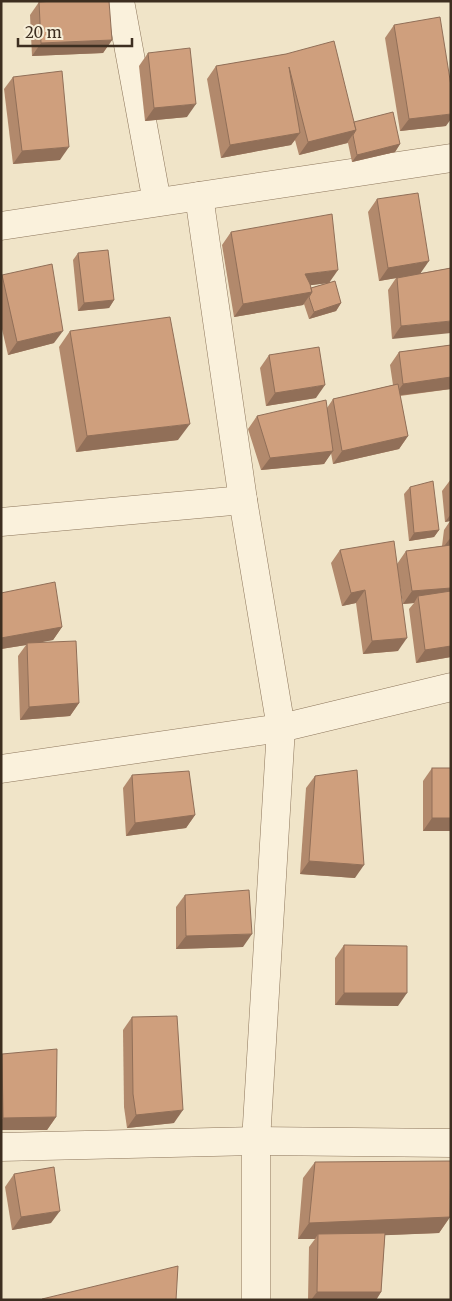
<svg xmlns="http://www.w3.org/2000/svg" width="452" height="1301" viewBox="0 0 452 1301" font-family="Merriweather,serif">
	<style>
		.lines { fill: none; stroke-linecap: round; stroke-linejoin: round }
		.minor-casing { stroke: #8d765c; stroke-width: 29 }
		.minor { stroke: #faf1dc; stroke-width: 28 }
		.wall { fill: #b2896c; fill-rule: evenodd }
		.shaded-wall { fill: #916f58 }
		.building { fill: #cf9f7d; stroke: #916f58 }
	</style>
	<rect width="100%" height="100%" fill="#f0e4c8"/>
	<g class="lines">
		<g class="minor-casing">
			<g id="minor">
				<path d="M120,1L157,202"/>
				<path d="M199,196L243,500L281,728L256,1141V1300"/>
				<path d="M1,226L451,158"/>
				<path d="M1,522L243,500"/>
				<path d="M1,769L281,728L451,687"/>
				<path d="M1,1147L256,1141L451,1143"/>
			</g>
		</g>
		<use href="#minor" class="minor"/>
	</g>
	<g class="wall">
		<path d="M39,2L112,40L103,53L32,56L30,15Z"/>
		<path d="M394,25L446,126L400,131L385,38Z"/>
		<path d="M148,53L187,117L145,121L139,66Z"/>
		<path d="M286,54L354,122L400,144L395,152L352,162L348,143L299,155L295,140L291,145L221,158L207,79L216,66Z"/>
		<path d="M13,77L60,160L13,164L4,89Z"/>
		<path d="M377,199L421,273L451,268L392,339L388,290L396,278L379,281L368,212Z"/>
		<path d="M231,232L330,282L341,303L336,311L309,319L304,304L303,305L234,317L222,245ZM327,283L311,288L310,285Z"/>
		<path d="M78,253L114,300L109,308L78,311L73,260Z"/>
		<path d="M2,275L54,343L8,355L1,325V276Z"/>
		<path d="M70,331L178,440L76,452L59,347Z"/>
		<path d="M451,345V389L400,396L408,436L399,449L333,464L331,453L324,464L261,470L248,429L257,416L327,408L333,399L393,385L390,365L399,352Z"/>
		<path d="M269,355L316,398L266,406L260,368Z"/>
		<path d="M451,479V657L416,663L409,609L414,603L403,604L399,580L398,651L363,654L356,603L342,606L331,563L340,550L397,564L406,551L442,546L444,530L450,521L445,522L442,491Z"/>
		<path d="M410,487L439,530L434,537L409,541L404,494Z"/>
		<path d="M1,593L62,627L53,640L38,642L79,703L70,716L20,720L18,656L26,645L1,649Z"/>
		<path d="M432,768L451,831H423V781Z"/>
		<path d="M132,775L195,815L186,828L126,836L123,788Z"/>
		<path d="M315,776L355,878L300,874L306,788Z"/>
		<path d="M185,895L243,947L176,949V907Z"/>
		<path d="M344,945L398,1006L335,1005V958Z"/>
		<path d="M132,1017L174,1123L127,1128L124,1107L123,1030Z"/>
		<path d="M2,1054L56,1117L47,1130H1V1055Z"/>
		<path d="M315,1162L450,1217L439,1233L385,1235L381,1292L376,1300H308L309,1247L315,1239H298L303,1178Z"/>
		<path d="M14,1174L51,1223L12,1230L5,1187Z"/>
	</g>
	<g class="shaded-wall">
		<path d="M112,40L103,53L32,56L41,43Z"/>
		<path d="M196,104L187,117L145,121L154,108Z"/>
		<path d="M451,114V119L446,126L400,131L409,119Z"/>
		<path d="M356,130L347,143L299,155L308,142Z"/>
		<path d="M300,133L291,145L221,158L230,145Z"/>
		<path d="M400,144L395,152L352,162L357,155Z"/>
		<path d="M69,147L60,160L13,164L22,151Z"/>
		<path d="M429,261L420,274L379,281L388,268Z"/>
		<path d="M338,270L329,283L296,287L305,274Z"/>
		<path d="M312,292L303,305L234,317L243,304Z"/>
		<path d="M114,300L109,308L78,311L84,303Z"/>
		<path d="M341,303L336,311L309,319L314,312Z"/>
		<path d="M451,321V333L392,339L401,326Z"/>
		<path d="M63,331L54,343L8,355L17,342Z"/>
		<path d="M451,377V389L394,396L403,384Z"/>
		<path d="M325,385L316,398L266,406L275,393Z"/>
		<path d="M190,424L178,440L76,452L87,436Z"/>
		<path d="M408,436L399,449L333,464L342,451Z"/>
		<path d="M333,451L324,464L261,470L270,458Z"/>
		<path d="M451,514V520L450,521L445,522Z"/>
		<path d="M439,530L434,537L409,541L414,533Z"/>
		<path d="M451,537V549H442Z"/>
		<path d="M451,588V600L418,596L414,603L403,604L412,591Z"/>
		<path d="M365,590L356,603L342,606L351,593Z"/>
		<path d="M62,627L53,640L27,645V643L26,645L1,649V638Z"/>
		<path d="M407,638L398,651L363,654L372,641Z"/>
		<path d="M451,646V657L416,663L425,650Z"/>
		<path d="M79,703L70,716L20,720L29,707Z"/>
		<path d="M195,815L186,828L126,836L135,823Z"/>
		<path d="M432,818H451V831H423Z"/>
		<path d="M309,861L364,865L355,878L300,874Z"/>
		<path d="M252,934L243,947L176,949L186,936Z"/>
		<path d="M344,993H407L398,1006L335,1005Z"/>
		<path d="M183,1110L174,1123L127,1128L136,1115Z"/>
		<path d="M56,1117L47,1130H1V1120L3,1118Z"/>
		<path d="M60,1211L51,1223L12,1230L21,1217Z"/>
		<path d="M450,1217L439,1233L318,1238V1234L315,1239H298L309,1223Z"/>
		<path d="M317,1292H381L376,1300H311Z"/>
	</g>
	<g class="building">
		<path d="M54,1H109L112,40L41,43L39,2Z"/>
		<path d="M440,17L451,86V114L409,119L394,25Z"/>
		<path d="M334,41L356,130L308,142L289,67L300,133L230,145L216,66L286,54Z"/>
		<path d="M190,48L196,104L154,108L148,53Z"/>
		<path d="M62,71L69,147L22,151L13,77Z"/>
		<path d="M393,112L400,144L357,155L353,135L356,130L354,122Z"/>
		<path d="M418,193L429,261L388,268L377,199Z"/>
		<path d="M332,214L338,270L305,274L310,284L312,292L243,304L231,232Z"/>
		<path d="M108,250L114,300L84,303L78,253Z"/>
		<path d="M52,264L63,331L17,342L2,275Z"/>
		<path d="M451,268V321L401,326L397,278Z"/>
		<path d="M335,281L341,303L314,312L309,297L312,292L311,288Z"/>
		<path d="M170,317L190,424L87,436L70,331Z"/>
		<path d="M451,345V377L403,384L399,352Z"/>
		<path d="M319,347L325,385L275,393L269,355Z"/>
		<path d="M398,384L408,436L342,451L333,399Z"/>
		<path d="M326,400L333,451L270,458L257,416Z"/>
		<path d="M433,481L439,530L414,533L410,487Z"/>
		<path d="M394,541L407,638L372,641L365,590L351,593L340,550Z"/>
		<path d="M451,545V588L412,591L406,551Z"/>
		<path d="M55,582L62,627L1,638V593Z"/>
		<path d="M451,591V646L425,650L418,596Z"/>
		<path d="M76,641L79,703L29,707L27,643Z"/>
		<rect x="432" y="768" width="19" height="50"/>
		<path d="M357,770L364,865L309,861L315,776Z"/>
		<path d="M189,771L195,815L135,823L132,775Z"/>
		<path d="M249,890L252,934L186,936L185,895Z"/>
		<path d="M344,945L407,946V993H344Z"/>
		<path d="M177,1016L183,1110L136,1115L133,1094L132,1017Z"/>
		<path d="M57,1049L56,1117L3,1118L2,1054Z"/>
		<path d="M451,1161L450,1217L309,1223L315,1162Z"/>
		<path d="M54,1167L60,1211L21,1217L14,1174Z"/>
		<path d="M385,1233L381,1292H317L318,1234Z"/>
		<path d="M178,1266L176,1300H42V1299Z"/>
	</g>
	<rect width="452" height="1301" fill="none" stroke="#3d2e20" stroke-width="5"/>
	<path d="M18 38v8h114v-8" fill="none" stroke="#3d2e20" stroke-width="2.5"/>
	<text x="25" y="38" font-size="15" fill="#3d2e20" stroke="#f7eed8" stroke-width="4" paint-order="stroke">20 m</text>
</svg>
